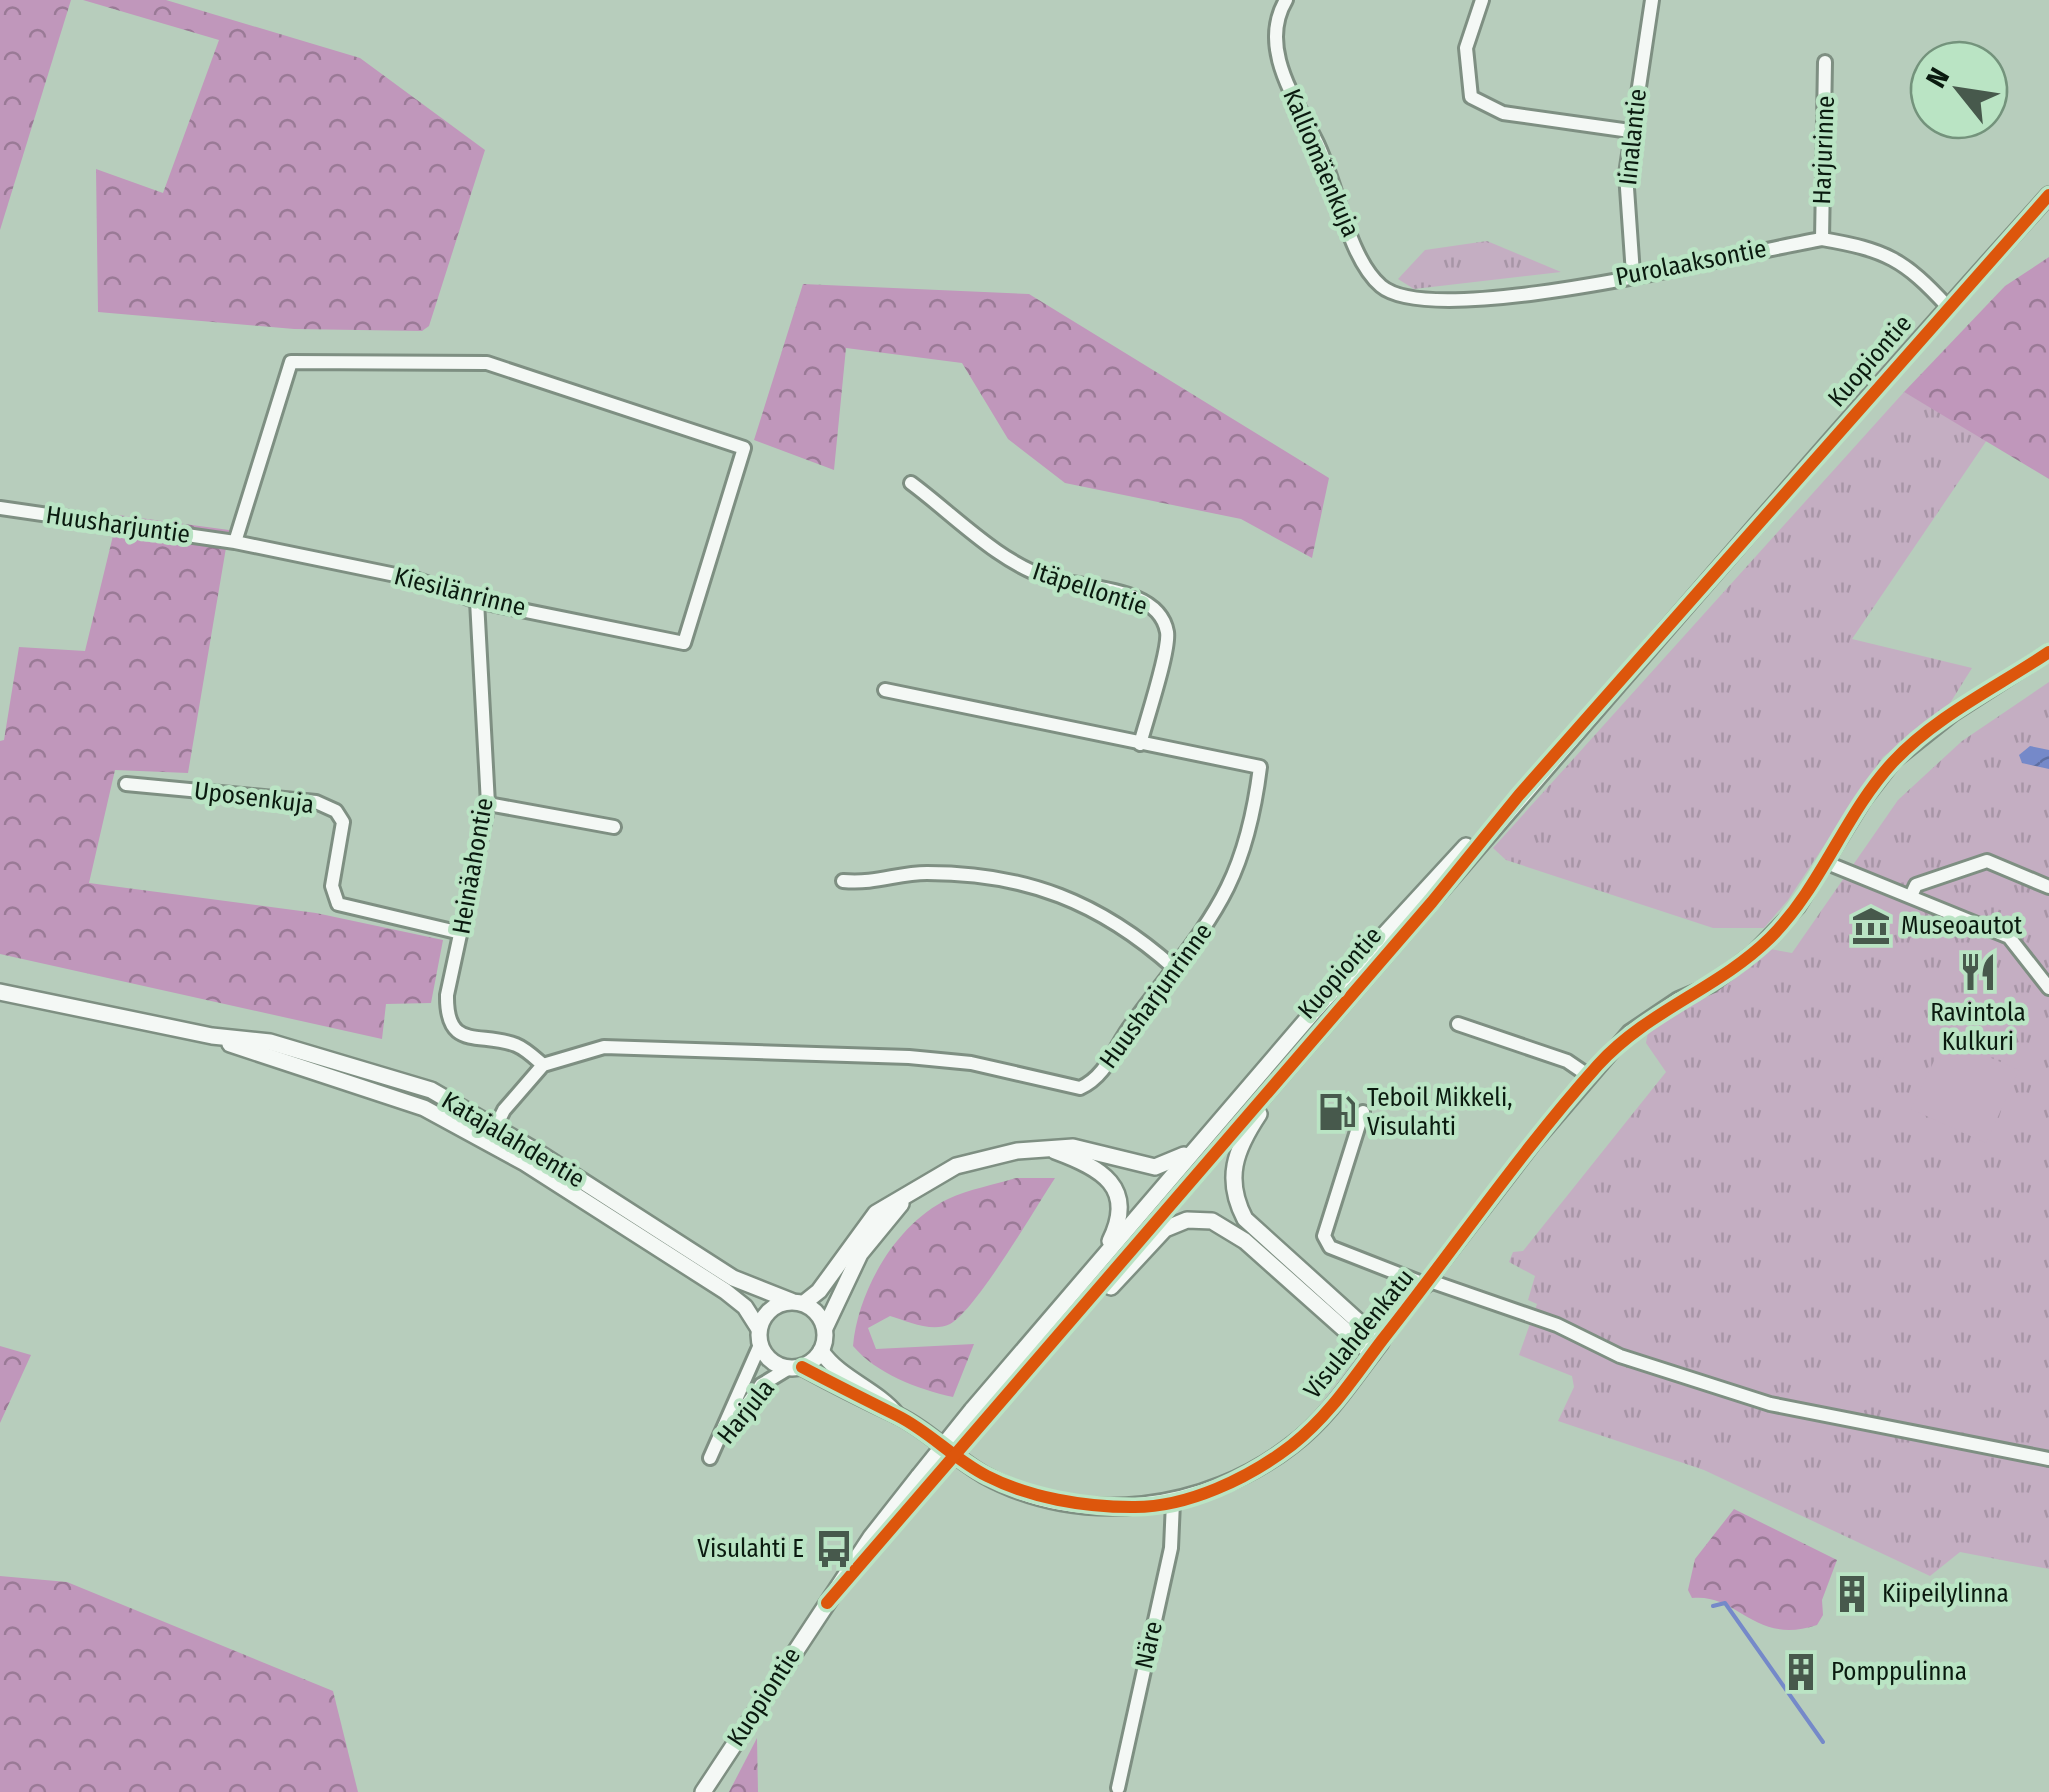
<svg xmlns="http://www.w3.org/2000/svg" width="2049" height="1792" viewBox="0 0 2049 1792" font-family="'Fira Sans Condensed',sans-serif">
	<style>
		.grass { fill: url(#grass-tufts) }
		.forest { fill: url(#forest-crowns) }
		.pitch { fill: #c4aec2 }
		.water { fill: url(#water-waves) }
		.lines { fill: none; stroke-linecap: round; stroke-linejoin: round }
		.stream { stroke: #7589c9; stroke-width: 4 }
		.minor-casing { stroke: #7e8f82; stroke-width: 18 }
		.tertiary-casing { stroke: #7e8f82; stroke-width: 20 }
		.minor { stroke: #f4f8f5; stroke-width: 12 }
		.tertiary { stroke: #f4f8f5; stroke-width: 15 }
		.tertiary-bridge-casing { stroke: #7e8f82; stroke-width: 20; stroke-linecap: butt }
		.tertiary-bridge { stroke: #f4f8f5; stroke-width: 15 }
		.cycleway-casing { stroke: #bae4c4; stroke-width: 19 }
		.cycleway { stroke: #dd560c; stroke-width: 12 }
		.labels { text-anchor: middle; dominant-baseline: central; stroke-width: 9; stroke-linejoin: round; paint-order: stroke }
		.street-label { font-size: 25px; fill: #0a1a0f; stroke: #bae4c4 }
		.poi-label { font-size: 25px; fill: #0a1a0f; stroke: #bae4c4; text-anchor: start }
	</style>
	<defs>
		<pattern id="grass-tufts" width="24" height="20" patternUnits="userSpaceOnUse" patternTransform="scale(2.5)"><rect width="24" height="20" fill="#c4aec2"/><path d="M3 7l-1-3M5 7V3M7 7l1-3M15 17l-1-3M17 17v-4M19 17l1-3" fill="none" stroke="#a795a6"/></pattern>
		<pattern id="forest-crowns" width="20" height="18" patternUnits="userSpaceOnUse" patternTransform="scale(2.5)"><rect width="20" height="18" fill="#c097bb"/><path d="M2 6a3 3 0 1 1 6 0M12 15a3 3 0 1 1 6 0" fill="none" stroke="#9a7a96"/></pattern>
		<pattern id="water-waves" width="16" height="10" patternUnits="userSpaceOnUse" patternTransform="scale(2.5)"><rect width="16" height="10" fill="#7589c9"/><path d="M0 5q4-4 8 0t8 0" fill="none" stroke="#5e6fa2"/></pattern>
	</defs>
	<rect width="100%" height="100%" fill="#b7cdbc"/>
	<g class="grass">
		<path d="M1487,241L1561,272L1414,289L1398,279L1425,250Z"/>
		<path d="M1904,392L1987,440L1852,639L1972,668L1947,708L1883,757L1788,900L1764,928H1713L1506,860L1493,848Z"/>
		<path d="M2049,682V1569L1960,1552L1930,1576L1704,1470L1558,1421L1574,1387L1572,1376L1519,1355L1537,1304L1528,1300L1535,1276L1509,1262L1513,1252L1523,1251L1666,1072L1646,1043L1648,1032L1716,991L1770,949L1792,953L1898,800L1962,741Z"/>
	</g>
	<g class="forest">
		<path d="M0,0H71L0,230Z"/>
		<path d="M83,0H166L360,58L485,150L429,326L422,331L294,329L98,312L96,169L163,193L219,40Z"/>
		<path d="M2049,257V479L1904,392L2005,286Z"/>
		<path d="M803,284L1029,294L1329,478L1312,558L1241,519L1065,483L1008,439L962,363L846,348L834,470L754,440Z"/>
		<path d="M118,515L229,530L188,773L115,770L89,883L316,913L443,940L431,1003L386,1004L382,1039L0,954V741L4,740L19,647L85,651Z"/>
		<path d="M1016,1178H1055C1036,1207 976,1310 950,1324C932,1333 907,1321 890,1316L868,1328L876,1349L974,1344L953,1397C917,1389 877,1374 853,1346C858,1290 896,1224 948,1199C969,1189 994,1185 1016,1178Z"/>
		<path d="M0,1346L31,1355L0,1423Z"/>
		<path d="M1734,1509L1837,1560L1822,1600L1823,1615L1817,1625C1754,1646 1739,1593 1692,1598L1688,1590L1695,1559Z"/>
		<path d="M0,1576L67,1582L333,1691L358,1792H0Z"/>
		<path d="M757,1738L758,1792H729Z"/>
	</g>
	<g class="pitch">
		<path d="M1945,1038L2019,1070L1986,1143L1911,1109Z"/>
		<path d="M1890,1042L1908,1049L1895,1084L1876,1076Z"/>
	</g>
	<path class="water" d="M2030,746L2049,750V769L2022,763L2019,755Z"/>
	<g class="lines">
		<path class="stream" d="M1713,1606L1725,1603L1823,1742"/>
		<g class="minor-casing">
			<g id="minor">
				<path d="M1286,0C1258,47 1295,98 1316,141C1337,182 1347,257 1381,286C1435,332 1744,252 1822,239C1886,250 1904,259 1948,307"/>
				<path d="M1482,0L1466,48L1471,97L1503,113L1630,131"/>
				<path d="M1822,239L1825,62"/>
				<path d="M1633,274L1626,174L1652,0"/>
				<path d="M911,483C953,514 999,563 1049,578C1085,589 1159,586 1167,632C1170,650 1146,721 1140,744"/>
				<path d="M0,508L235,542L415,579L477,601L684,643L744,448L487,363L291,362L235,542"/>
				<path d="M477,601L488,804L447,995C446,1052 480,1031 516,1045C526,1049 535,1058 543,1065"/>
				<path d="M126,784L316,802L336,811L343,822L332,886L338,904L461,933"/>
				<path d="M488,804L614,827"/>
				<path d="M1827,863L2009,937L2049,988"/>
				<path d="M843,881C877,884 897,873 927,873C1026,873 1100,902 1174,968"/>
				<path d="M1911,896L1916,885L1987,861L2049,887"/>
				<path d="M1458,1024L1567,1061L1589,1076"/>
				<path d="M1363,1112L1324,1236L1330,1247L1427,1285"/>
				<path d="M492,1134L504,1110L543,1065L604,1047L909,1057L971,1063L1080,1088C1107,1076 1115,1046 1132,1024C1204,925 1244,896 1260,767L885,690"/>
				<path d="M1430,1281L1557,1325L1620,1356L1770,1404L2049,1459"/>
				<path d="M1381,1342L1533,1144L1629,1032L1678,999L1711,985L1753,953L1798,907L1864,800L1894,761L1953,714L2049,652"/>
				<path d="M728,1431L761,1385L789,1368"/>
				<path d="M710,1458L760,1345"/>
				<path d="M1118,1788L1171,1548L1173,1502"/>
			</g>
		</g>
		<g class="tertiary-casing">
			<g id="tertiary">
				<path d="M0,992L212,1036L270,1042L431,1090L534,1150L733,1278L791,1301"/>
				<path d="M230,1044L424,1108L525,1163L725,1291L745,1307L759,1329"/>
				<path d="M1055,1151C1101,1168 1137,1187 1110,1241"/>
				<path d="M1111,1287L1165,1229L1187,1220L1212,1221L1245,1241L1372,1354"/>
				<circle cx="792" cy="1335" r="33"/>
				<path d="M804,1303L819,1291L876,1213L956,1166L1017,1151L1073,1147L1155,1167L1184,1155"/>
				<path d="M825,1328L860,1254L901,1204"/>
				<path d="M821,1351C840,1379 876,1389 897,1415"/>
				<path d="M802,1367C833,1384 865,1400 897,1415C928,1430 954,1458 984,1475C1081,1529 1207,1511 1292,1445C1330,1416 1353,1378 1381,1342L1245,1219C1224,1179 1235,1150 1259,1114"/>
				<path d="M972,1410L1314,1011L1466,846"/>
				<path d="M982,1419C1341,1013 1686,597 2049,195"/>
				<path d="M894,1523L928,1484"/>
				<path d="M703,1792L871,1537L919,1476"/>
			</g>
		</g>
		<use href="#minor" class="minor"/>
		<use href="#tertiary" class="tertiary"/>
		<g class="tertiary-bridge-casing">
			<g id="tertiary-bridge">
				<path d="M919,1476L972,1410"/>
				<path d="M928,1484L982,1419"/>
			</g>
		</g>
		<use href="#tertiary-bridge" class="tertiary-bridge"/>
		<g class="cycleway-casing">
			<g id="cycleway">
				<path d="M802,1367C834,1384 866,1400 898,1416C930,1432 955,1460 987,1476C1030,1498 1084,1507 1132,1507C1187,1508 1249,1478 1292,1445C1330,1415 1354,1377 1383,1339C1455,1248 1521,1151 1598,1065C1648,1010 1718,989 1770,938C1822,886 1844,815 1893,762C1936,716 1997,687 2049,652"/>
				<path d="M827,1603L1432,902L1519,795L2049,195"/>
			</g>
		</g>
		<use href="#cycleway" class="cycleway"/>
	</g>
	<defs>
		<g id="museum-bare" transform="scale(3)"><path d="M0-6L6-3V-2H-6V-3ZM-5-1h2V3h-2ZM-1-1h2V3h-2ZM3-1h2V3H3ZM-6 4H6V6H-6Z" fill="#47594c" stroke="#bae4c4" stroke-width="2.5" paint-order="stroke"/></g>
		<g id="restaurant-bare" transform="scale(3)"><path d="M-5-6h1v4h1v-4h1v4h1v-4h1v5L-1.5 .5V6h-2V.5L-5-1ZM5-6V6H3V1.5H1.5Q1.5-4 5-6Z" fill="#47594c" stroke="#bae4c4" stroke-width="2.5" paint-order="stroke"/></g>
		<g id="fuel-bare" transform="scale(3)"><path d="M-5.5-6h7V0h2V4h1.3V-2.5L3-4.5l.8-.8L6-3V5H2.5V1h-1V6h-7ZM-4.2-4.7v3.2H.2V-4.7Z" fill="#47594c" stroke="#bae4c4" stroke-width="2.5" paint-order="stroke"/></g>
		<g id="bus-bare" transform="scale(3)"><path d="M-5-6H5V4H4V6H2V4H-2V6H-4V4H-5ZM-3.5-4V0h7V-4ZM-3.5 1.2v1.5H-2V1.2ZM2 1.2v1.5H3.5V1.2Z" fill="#47594c" stroke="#bae4c4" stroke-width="2.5" paint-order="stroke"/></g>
		<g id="building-bare" transform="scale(3)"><path d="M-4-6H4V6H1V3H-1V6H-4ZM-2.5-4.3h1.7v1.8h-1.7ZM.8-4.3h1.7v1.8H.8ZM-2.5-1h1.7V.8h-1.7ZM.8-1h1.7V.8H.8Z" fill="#47594c" stroke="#bae4c4" stroke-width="2.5" paint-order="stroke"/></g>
	</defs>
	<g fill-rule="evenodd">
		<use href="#museum-bare" x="1871" y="926"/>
		<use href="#restaurant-bare" x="1978" y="972"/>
		<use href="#fuel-bare" x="1337" y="1112"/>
		<use href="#bus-bare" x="834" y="1549"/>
		<use href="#building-bare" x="1852" y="1594"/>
		<use href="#building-bare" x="1801" y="1672"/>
	</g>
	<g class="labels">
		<g class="street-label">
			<text transform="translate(1633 137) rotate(-84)">Iinalantie</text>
			<text transform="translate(1824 150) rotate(-88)">Harjurinne</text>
			<text transform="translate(1321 163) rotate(67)">Kalliomäenkuja</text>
			<text transform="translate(1691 263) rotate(-11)">Purolaaksontie</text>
			<text transform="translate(1870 361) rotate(-49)">Kuopiontie</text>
			<text transform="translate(118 525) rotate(8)">Huusharjuntie</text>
			<text transform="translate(1090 589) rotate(18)">Itäpellontie</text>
			<text transform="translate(460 592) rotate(14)">Kiesilänrinne</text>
			<text transform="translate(254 798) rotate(7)">Uposenkuja</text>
			<text transform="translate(473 866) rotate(-80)">Heinäahontie</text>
			<text transform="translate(1340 973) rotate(-49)">Kuopiontie</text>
			<text transform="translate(1156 996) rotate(-54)">Huusharjunrinne</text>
			<text transform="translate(513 1140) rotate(31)">Katajalahdentie</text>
			<text transform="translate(1359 1334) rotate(-51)">Visulahdenkatu</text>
			<text transform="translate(746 1412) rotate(-51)">Harjula</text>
			<text transform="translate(1149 1645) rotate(-77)">Näre</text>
			<text transform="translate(764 1697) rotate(-57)">Kuopiontie</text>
		</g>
		<g class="poi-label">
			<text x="1901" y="926">Museoautot</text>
			<text x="1978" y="1013" text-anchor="middle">Ravintola<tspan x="1978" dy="29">Kulkuri</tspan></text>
			<text x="1367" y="1098">Teboil Mikkeli,<tspan x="1367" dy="29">Visulahti</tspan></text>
			<text x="804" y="1549" text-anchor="end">Visulahti E</text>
			<text x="1882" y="1594">Kiipeilylinna</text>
			<text x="1831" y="1672">Pomppulinna</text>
		</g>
	</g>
	<g transform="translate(1959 90) rotate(300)"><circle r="48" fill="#bae4c4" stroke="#74937c" stroke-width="2.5"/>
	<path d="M0-8L18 38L0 25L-18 38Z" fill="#47594c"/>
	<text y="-15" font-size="28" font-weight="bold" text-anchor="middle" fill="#0a1a0f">N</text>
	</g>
</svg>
